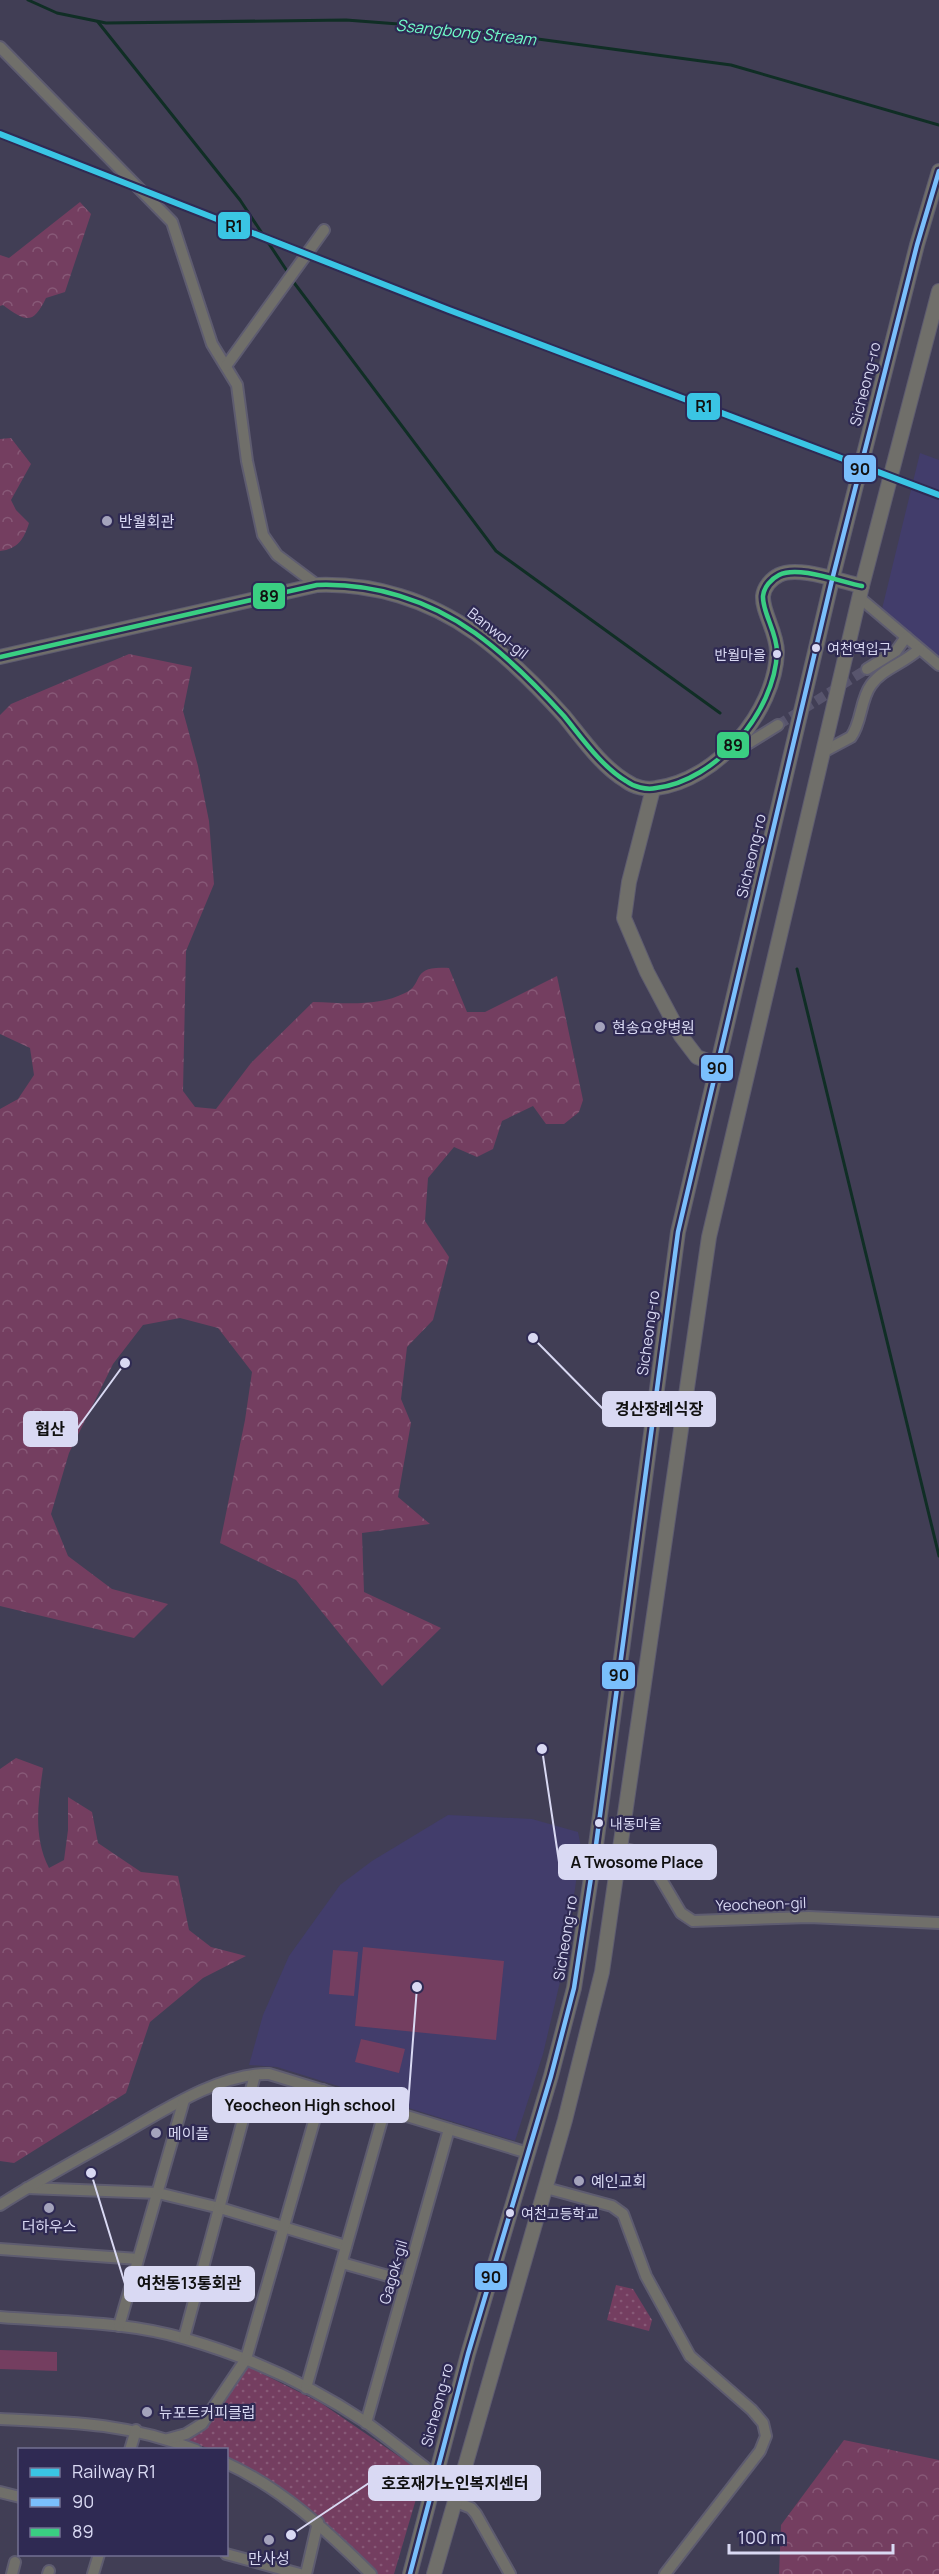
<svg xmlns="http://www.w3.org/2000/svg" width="939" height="2574" viewBox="0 0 939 2574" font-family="Manrope,'Noto Sans KR',sans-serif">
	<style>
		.built { fill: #423d6b }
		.grass { fill: url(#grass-dots) }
		.forest { fill: url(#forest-crowns) }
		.garden { fill: #743e60 }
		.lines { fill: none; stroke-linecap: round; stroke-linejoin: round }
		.stream { stroke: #102e25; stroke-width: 3 }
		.minor-tunnel { stroke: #58556d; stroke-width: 10; stroke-dasharray: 10 5; stroke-linecap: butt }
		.minor-casing { stroke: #5e5c70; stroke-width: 14 }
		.tertiary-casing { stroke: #5e5c70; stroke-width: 16 }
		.minor { stroke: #706f6a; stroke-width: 10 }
		.tertiary { stroke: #706f6a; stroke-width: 14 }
		.rail { stroke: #7c7b7f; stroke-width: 3 }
		.bus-1-casing { stroke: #2f2a53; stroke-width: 9 }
		.bus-2-casing { stroke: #2f2a53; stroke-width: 9 }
		.bus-1 { stroke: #7abffc; stroke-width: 4.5 }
		.bus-2 { stroke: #3ace82; stroke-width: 4.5 }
		.rail-1-casing { stroke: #2f2a53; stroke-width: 10 }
		.rail-1 { stroke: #3ac5e4; stroke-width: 6 }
		.poi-dot { fill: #a4a3bc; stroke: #2f2a53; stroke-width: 2 }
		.bus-dot { fill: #d9d9f3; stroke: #2f2a53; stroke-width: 2 }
		.labels { text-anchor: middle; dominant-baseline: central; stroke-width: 4.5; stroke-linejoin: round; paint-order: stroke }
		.bus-label { font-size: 14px; fill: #d9d9f3; stroke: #2f2a53; text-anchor: start }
		.street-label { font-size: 15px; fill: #d9d9f3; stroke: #2f2a53 }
		.poi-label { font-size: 15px; fill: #d9d9f3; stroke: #2f2a53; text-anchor: start }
		.water-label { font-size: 16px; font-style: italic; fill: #71fdc9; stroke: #2f2a53 }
		.leader { fill: none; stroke: #d9d9f3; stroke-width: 2 }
		.callout-dot { fill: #d9d9f3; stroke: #2f2a53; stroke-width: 2 }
		.callout { fill: #d9d9f3; stroke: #d9d9f3; stroke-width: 2 }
		.callout-label { font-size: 16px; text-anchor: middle; font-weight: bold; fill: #111 }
		.line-badge { stroke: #2f2a53; stroke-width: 2 }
		.pale-badge-label { font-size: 16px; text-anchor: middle; font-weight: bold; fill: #111 }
	</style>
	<defs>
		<pattern id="grass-dots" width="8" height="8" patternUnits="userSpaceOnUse" patternTransform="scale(1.5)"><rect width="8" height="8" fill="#743e60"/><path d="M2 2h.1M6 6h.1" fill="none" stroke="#875977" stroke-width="1.8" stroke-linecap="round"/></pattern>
		<pattern id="forest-crowns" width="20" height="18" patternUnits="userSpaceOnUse" patternTransform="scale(1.5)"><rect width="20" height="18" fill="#743e60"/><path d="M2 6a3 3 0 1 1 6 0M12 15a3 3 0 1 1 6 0" fill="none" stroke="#875977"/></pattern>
	</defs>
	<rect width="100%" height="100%" fill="#413e55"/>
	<g class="built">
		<path d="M920,453L939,460V655L936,659L882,609Z"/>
		<path d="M448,1815L532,1819L578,1832L581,1847L564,1965L543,2054L515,2141L277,2067L249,2065L263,2015L289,1956L340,1885L372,1861Z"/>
	</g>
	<g class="grass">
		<path d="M616,2285L633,2289L652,2320L649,2331L607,2320Z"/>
		<path d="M247,2366L321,2403L416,2468L421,2482L394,2574H377L289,2496L227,2457L226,2450L211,2449L180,2439L205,2428Z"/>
	</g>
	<g class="forest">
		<path d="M80,202L91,214L65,292L46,298C33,325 26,322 3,305L0,306V255L9,258Z"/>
		<path d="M11,438L31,464L11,500L16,510L29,523C24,539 18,549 0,551V439Z"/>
		<path d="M129,654L192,667L183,711L198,766L209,821L214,884L186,951L183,1091L195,1107L216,1109L251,1063L313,1002C344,1003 377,1007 405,993C425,984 409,965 449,968L467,1012H485L557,976L583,1100L579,1112L564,1124H546L533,1106L502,1121L493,1149L477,1157L454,1147L428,1178L425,1221L449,1257L433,1320L407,1347L401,1399L411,1423L398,1497L430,1524L362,1533L364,1592L441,1628L382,1686L296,1580L220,1543L245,1420L252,1372L218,1328L180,1318L143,1325L113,1364L69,1453L51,1514L68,1556L112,1589L168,1604L134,1638L0,1606V1109L18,1099L34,1075L30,1048L0,1034V715L11,704Z"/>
		<path d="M16,1758L43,1768C38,1803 33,1837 49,1868L64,1860L68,1830V1797L92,1812L98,1843L141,1872L178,1876L189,1930L211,1947L246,1956L203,1978L150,2022L126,2093L14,2163L0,2161V1769Z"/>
		<path d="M844,2440L939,2460V2574H779L781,2525Z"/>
	</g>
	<g class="garden">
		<path d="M363,1947L504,1961L496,2040L355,2026Z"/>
		<path d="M333,1950L358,1952L354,1996L329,1994Z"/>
		<path d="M361,2039L405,2049L399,2073L355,2062Z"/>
		<path d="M0,2350L57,2352V2371L0,2369Z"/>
	</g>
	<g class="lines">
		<g class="stream">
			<path d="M28,0L57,13L106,23L346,20L464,29L731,65L939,125"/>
			<path d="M98,22L240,200L289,274"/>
			<path d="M292,280L496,551L720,713"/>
			<path d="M797,969L939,1556"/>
		</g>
		<path class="minor-tunnel" d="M778,725L867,669"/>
		<g class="minor-casing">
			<g id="minor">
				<path d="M0,47L172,222L212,344L237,385L247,461L263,535L277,555L317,585"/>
				<path d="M226,366L324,230"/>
				<path d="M860,598L939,665"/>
				<path d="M867,669L896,651L906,637"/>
				<path d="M823,752L851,737C862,722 860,700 871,685C883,668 905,663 919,649"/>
				<path d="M725,754L736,751L778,725"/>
				<path d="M621,1848L646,1854L681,1913L693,1921L809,1917L939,1923"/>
				<path d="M27,2188L158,2193L220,2208L346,2246"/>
				<path d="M546,2188L612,2206L623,2214L646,2276L690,2356L752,2410L763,2423L766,2436L760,2451L665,2574"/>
				<path d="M0,2205C36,2182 75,2161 112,2140C155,2116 219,2072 269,2074L528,2153"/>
				<path d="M0,2249L138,2259"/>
				<path d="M342,2263L406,2281"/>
				<path d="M0,2317C61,2322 126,2321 186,2339C249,2357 312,2386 367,2423C390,2440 413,2458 436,2476"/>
				<path d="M119,2326L184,2100"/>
				<path d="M184,2338L255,2075"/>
				<path d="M306,2388L385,2109"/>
				<path d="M0,2419C71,2422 128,2423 196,2450"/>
				<path d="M366,2423L449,2129"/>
				<path d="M168,2439L186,2434L202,2424L246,2359L323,2090"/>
				<path d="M130,2450L136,2430"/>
				<path d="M226,2463C283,2489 327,2531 371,2574"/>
				<path d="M0,2492L20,2497"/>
				<path d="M454,2501L471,2508L476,2514L510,2574"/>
				<path d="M226,2554L300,2574"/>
				<path d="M12,2574L15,2562"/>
				<path d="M48,2574L49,2571"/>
				<path d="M93,2574L99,2554"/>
				<path d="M306,2574L318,2522"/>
			</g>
		</g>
		<g class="tertiary-casing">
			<g id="tertiary">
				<path d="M0,657L317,585C373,583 429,600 475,633C507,656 537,686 564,716C582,738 601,766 626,781C634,787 646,790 656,788C716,781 775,712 777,652C777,632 762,612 763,596C764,587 771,579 779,575C798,565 841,582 862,586"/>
				<path d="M653,789L629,882L624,918L647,972L681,1036L697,1057L718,1065"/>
				<path d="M410,2574L468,2354L551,2076L574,1988L596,1845L678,1232L832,580L917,245L939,171"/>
				<path d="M434,2574L565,2120L602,1972L709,1237L862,586L939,291"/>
			</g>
		</g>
		<use href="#minor" class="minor"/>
		<use href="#tertiary" class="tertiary"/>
		<path class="rail" d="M0,134L449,310L939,495"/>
		<g class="bus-1-casing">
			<path id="bus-1" d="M410,2574L468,2354L551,2076L574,1988L596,1845L678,1232L832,580L917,245L939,171"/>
		</g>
		<g class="bus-2-casing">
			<path id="bus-2" d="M0,657L317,585C373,583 429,600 475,633C507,656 537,686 564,716C582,738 601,766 626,781C634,787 646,790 656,788C716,781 775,712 777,652C777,632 762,612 763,596C764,587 771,579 779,575C798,565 841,582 862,586"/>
		</g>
		<use href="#bus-1" class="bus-1"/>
		<use href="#bus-2" class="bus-2"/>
		<g class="rail-1-casing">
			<path id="rail-1" d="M0,134L449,310L939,495"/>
		</g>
		<use href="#rail-1" class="rail-1"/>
	</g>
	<g class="poi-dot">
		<circle cx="107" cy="521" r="6"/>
		<circle cx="600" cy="1027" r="6"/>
		<circle cx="156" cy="2133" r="6"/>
		<circle cx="579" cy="2181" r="6"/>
		<circle cx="49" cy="2208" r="6"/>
		<circle cx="147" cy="2412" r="6"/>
		<circle cx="269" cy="2540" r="6"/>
	</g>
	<g class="bus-dot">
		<circle cx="816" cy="648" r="5"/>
		<circle cx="777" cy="654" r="5"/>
		<circle cx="599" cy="1823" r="5"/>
		<circle cx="510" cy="2213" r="5"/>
	</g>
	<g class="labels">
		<g class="bus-label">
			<text x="827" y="648">여천역입구</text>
			<text x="766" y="654" text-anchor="end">반월마을</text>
			<text x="610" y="1823">내동마을</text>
			<text x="521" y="2213">여천고등학교</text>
		</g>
		<g class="street-label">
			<text transform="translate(865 384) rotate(-76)">Sicheong-ro</text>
			<text transform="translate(498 633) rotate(38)">Banwol-gil</text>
			<text transform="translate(751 856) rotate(-77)">Sicheong-ro</text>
			<text transform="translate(648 1333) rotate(-82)">Sicheong-ro</text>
			<text transform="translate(761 1904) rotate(-2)">Yeocheon-gil</text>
			<text transform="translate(565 1938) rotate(-81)">Sicheong-ro</text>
			<text transform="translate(393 2272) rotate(-74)">Gagok-gil</text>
			<text transform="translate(437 2405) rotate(-75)">Sicheong-ro</text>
		</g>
		<g class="poi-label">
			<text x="119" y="521">반월회관</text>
			<text x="612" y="1027">현송요양병원</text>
			<text x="168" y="2133">메이플</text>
			<text x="591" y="2181">예인교회</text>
			<text x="49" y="2226" text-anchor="middle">더하우스</text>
			<text x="159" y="2412">뉴포트커피클럽</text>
			<text x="269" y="2558" text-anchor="middle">만사성</text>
		</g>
		<g class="water-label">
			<text transform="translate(466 32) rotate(6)">Ssangbong Stream</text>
		</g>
	</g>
	<path class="leader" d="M533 1338L603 1409M125 1363L77 1429M542 1749L559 1862M417 1987L408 2105M91 2173L125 2284M291 2535L369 2483"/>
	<g class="callout-dot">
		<circle cx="533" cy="1338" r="6"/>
		<circle cx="125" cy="1363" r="6"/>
		<circle cx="542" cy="1749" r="6"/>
		<circle cx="417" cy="1987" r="6"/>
		<circle cx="91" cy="2173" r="6"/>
		<circle cx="291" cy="2535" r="6"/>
	</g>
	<g class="callout">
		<rect x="603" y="1392" width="112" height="34" rx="6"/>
		<rect x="24" y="1412" width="53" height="34" rx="6"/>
		<rect x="559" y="1845" width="157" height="34" rx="6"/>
		<rect x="213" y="2088" width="195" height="34" rx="6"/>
		<rect x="125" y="2267" width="129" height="34" rx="6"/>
		<rect x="369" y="2466" width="171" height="34" rx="6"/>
	</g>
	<g class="callout-label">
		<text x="659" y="1415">경산장례식장</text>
		<text x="50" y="1435">협산</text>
		<text x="637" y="1868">A Twosome Place</text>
		<text x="310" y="2111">Yeocheon High school</text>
		<text x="189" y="2289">여천동13통회관</text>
		<text x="455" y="2489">호호재가노인복지센터</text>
	</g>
	<g class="line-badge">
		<rect x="217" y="211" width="34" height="29" rx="6" fill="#3ac5e4"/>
		<rect x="686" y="392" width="35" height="29" rx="6" fill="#3ac5e4"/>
		<rect x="843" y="454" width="34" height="29" rx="6" fill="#7abffc"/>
		<rect x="252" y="582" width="34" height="28" rx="6" fill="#3ace82"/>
		<rect x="716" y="731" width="34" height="28" rx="6" fill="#3ace82"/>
		<rect x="700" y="1054" width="34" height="28" rx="6" fill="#7abffc"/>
		<rect x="601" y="1661" width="35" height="29" rx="6" fill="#7abffc"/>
		<rect x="474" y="2262" width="34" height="29" rx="6" fill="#7abffc"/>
	</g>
	<g class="pale-badge-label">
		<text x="234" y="232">R1</text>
		<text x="704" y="412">R1</text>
		<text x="860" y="475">90</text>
		<text x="269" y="602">89</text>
		<text x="733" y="751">89</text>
		<text x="717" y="1074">90</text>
		<text x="619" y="1681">90</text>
		<text x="491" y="2283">90</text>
	</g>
	<rect x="18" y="2448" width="210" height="108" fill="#2f2a53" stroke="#737093" stroke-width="1.5"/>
	<rect x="30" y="2468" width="30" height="9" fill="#3ac5e4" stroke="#737093" stroke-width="1.5"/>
	<text x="72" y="2478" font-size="18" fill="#d9d9f3">Railway R1</text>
	<rect x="30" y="2498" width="30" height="9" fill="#7abffc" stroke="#737093" stroke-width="1.5"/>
	<text x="72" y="2508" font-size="18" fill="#d9d9f3">90</text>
	<rect x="30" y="2528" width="30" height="9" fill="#3ace82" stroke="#737093" stroke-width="1.5"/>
	<text x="72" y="2538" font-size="18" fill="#d9d9f3">89</text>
	<path d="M729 2544v9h164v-9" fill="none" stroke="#d9d9f3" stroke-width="3"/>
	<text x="738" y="2544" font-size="18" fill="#d9d9f3" stroke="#2f2a53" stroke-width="4.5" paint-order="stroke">100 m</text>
</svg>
